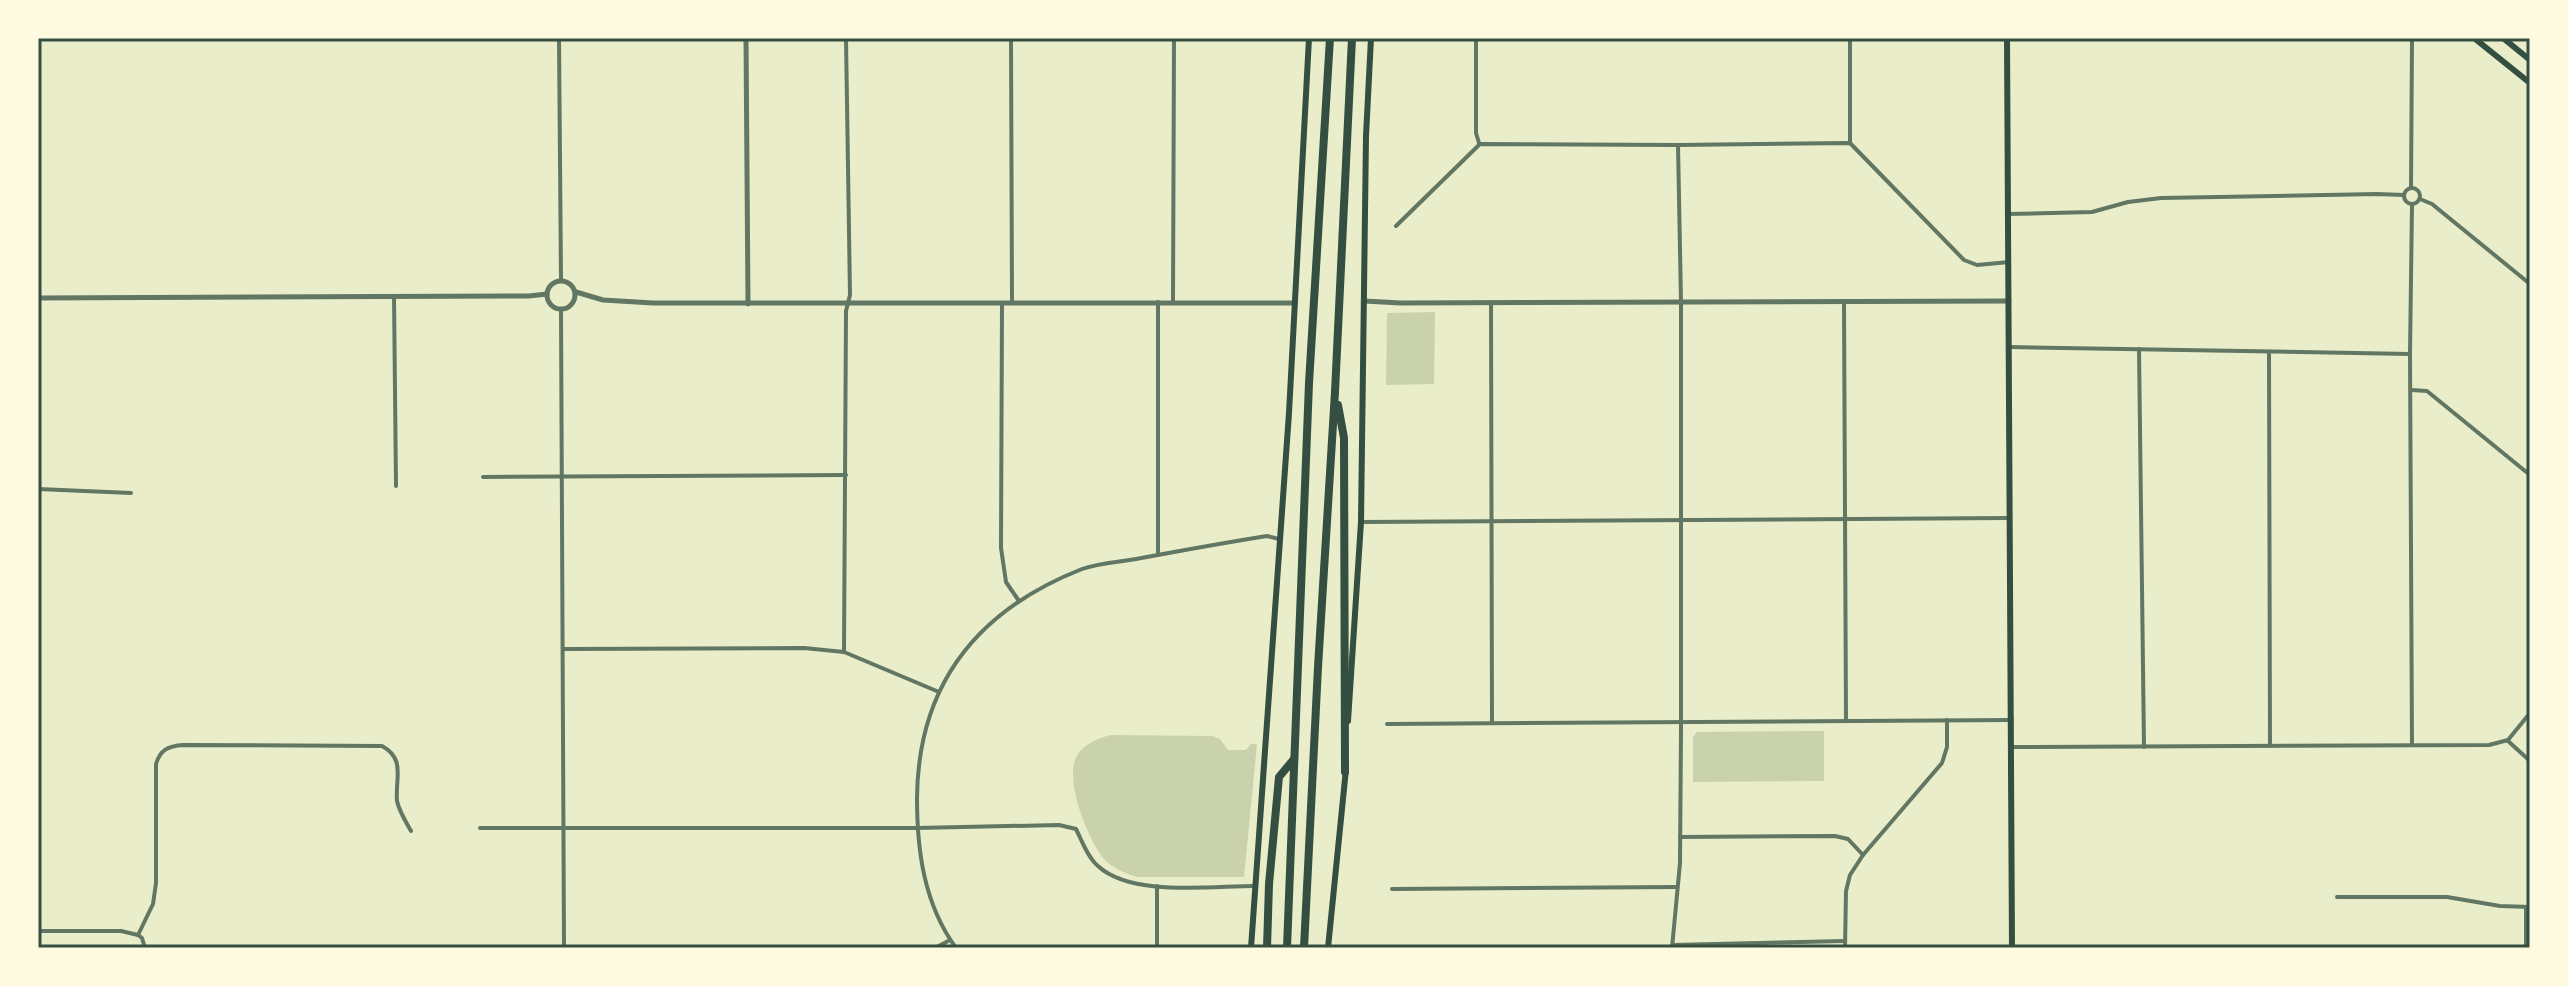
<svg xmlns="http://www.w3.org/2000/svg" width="2568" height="986" viewBox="0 0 2568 986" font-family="Overpass,sans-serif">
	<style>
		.green { fill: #cad2ad }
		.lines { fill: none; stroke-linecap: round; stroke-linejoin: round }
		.minor { stroke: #617663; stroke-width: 4 }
		.tertiary { stroke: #617663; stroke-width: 5 }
		.secondary { stroke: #344e41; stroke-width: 6 }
		.motorway { stroke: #344e41; stroke-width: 8 }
		.neatline { fill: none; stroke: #344e41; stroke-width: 3 }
	</style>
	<rect width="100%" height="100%" fill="#e9edc9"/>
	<g class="green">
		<path d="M1435,312L1434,384L1386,385L1387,313Z"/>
		<path d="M1824,731V781L1693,782V737L1697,732Z"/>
		<path d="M1110,735L1212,736L1220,739L1228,750H1246L1251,744H1257L1244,877H1137C1125,873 1112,868 1104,859C1088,840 1062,776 1078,754C1085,743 1098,739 1110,735Z"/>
	</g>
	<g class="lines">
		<g class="minor">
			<path d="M559,38L561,280"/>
			<path d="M1011,38L1012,302"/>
			<path d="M1476,38V133L1479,143"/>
			<path d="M1850,38V143"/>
			<path d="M2008,38H2038"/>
			<path d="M2411,188L2412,38"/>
			<circle cx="2412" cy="196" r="8"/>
			<path d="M2420,199L2432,204L2530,284"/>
			<path d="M2412,204L2410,354L2412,745"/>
			<path d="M2008,214L2092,212L2128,202L2161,198L2377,194L2404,195"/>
			<path d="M1396,226L1480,144L1678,145L1850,143L1964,260L1977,265L2009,262"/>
			<path d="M394,296L396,486"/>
			<path d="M1844,301L1846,720"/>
			<path d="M1158,302V555"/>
			<path d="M1173,302L1174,38"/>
			<path d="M1491,302L1492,723"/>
			<path d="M1002,303L1001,548L1006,582L1019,601"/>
			<path d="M561,309L564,948"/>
			<path d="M2009,347L2410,354"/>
			<path d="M2139,349L2144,747"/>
			<path d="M2269,352L2270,746"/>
			<path d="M2411,390L2427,391L2530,475"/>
			<path d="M483,477L846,475"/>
			<path d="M38,489L131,493"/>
			<path d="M1361,522L2009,518"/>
			<path d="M564,649L804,648L844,652L939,692"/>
			<path d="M844,652L846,311L850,295L846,38"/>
			<path d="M1387,724L2012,720"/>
			<path d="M2508,741L2530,761"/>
			<path d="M2011,747L2489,745L2508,740L2530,713"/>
			<path d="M480,828H917L1059,825L1076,829C1082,841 1088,858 1098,866C1131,897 1211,886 1254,886"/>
			<path d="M1680,837L1835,836L1848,839L1863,855"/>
			<path d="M1157,886V948"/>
			<path d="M1392,889L1677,887"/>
			<path d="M2337,897H2447L2500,906L2530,907"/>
			<path d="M2526,907V948"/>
			<path d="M38,931H121L138,935"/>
			<path d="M138,935L153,904L156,883V764C160,750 168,746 183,745L382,746C406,759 395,778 397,801C399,811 406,822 411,831"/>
			<path d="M138,935L142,938L145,948"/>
			<path d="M1672,945L1845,941"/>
			<path d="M935,948L950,940"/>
			<path d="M956,948C924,904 917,851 917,798C918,684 978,610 1082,569C1098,563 1119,562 1136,559C1179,551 1223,543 1267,536L1279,539"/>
			<path d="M1672,948L1680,863L1681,730V302L1678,145"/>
			<path d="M1845,948L1846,891L1850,875L1863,855L1942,763L1947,747V720"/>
		</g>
		<g class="tertiary">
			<path d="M746,38L748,304"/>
			<circle cx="561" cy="295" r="14"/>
			<path d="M576,292L603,300L653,303H1295"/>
			<path d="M38,298L529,296L547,294"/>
			<path d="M1364,301L1401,303L2009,301"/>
		</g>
		<g class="secondary">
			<path d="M2007,38L2012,948"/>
			<path d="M2474,38L2530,83"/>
			<path d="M2503,38L2530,60"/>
			<path d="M1348,721L1361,522L1366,136L1371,38"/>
			<path d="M1251,948L1289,413L1309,38"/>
			<path d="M1328,948L1346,769"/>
		</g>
		<g class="motorway">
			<path d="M1338,405L1344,438L1345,772"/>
			<path d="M1267,948L1269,884L1279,777L1294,759"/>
			<path d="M1287,948L1309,383L1330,38"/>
			<path d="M1304,948L1318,667L1335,392L1352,38"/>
		</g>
	</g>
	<rect width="2568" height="986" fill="none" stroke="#fefae0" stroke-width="80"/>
	<rect x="40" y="40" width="2488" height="906" class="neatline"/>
</svg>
